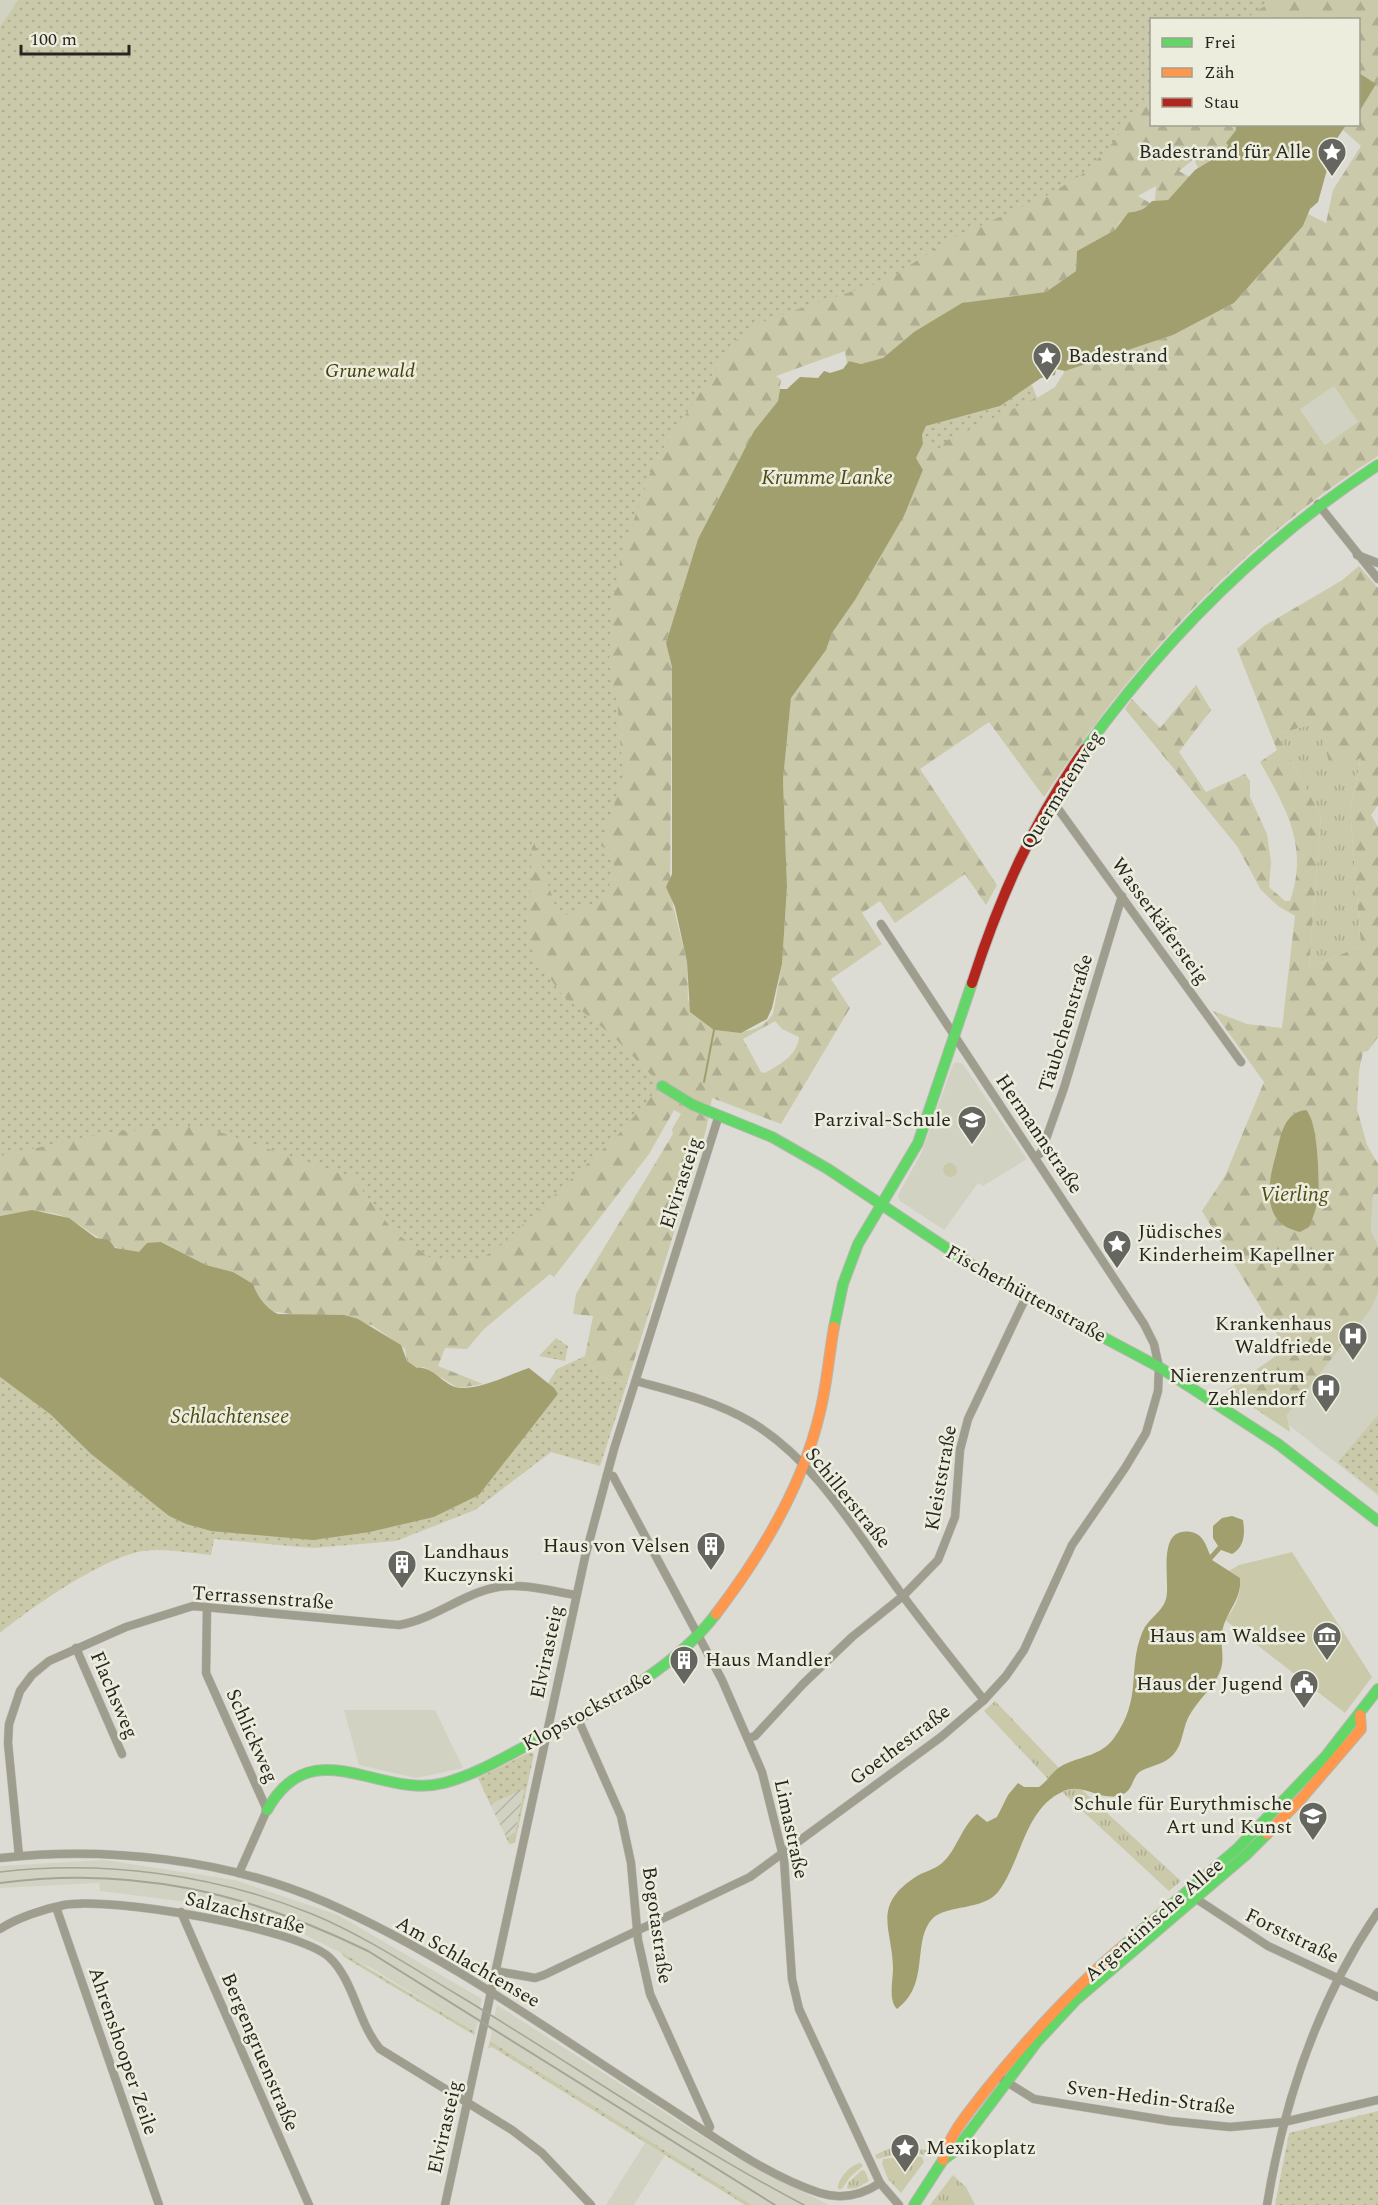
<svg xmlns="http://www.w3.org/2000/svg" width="1378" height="2205" viewBox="0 0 1378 2205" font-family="Spectral,serif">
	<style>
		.built { fill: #d2d2c2 }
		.industrial { fill: url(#industrial-furrows) }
		.grass { fill: url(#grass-tufts) }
		.forest { fill: url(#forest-firs); fill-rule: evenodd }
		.park { fill: url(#park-dots) }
		.garden { fill: #cac9aa }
		.water { fill: #a09f6d }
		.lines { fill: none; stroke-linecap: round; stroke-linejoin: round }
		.stream { stroke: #a09f6d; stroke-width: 2 }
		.street-casing { stroke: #b7b7b1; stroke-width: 9 }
		.fast-casing { stroke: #b7b7b1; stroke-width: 12 }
		.slow-casing { stroke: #b7b7b1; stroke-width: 12 }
		.jam-casing { stroke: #b7b7b1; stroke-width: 12 }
		.street { stroke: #9e9d8e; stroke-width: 8 }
		.fast { stroke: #63d668; stroke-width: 10 }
		.slow { stroke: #ff974d; stroke-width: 10 }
		.jam { stroke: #b3261e; stroke-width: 10 }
		.tram { stroke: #a4a498; stroke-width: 1.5 }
		.rail { stroke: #a4a498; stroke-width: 2 }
		.labels { text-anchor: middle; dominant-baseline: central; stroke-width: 5; stroke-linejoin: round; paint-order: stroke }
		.poi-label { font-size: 20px; fill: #272721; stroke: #ededde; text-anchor: end }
		.park-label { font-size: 20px; font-style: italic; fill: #424008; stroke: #ededde }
		.street-label { font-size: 20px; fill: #272721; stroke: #ededde }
		.water-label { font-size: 21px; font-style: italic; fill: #4d4b16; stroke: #ededde }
	</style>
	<defs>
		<pattern id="industrial-furrows" width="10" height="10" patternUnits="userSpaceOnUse" patternTransform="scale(1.5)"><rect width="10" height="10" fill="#d2d2c2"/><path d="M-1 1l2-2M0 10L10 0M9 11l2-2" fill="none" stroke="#b4b4a6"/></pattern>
		<pattern id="grass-tufts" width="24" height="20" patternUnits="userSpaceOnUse" patternTransform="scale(1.5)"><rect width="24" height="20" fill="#cac9aa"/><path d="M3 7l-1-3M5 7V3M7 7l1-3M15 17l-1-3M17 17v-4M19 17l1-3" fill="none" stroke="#aead92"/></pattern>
		<pattern id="forest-firs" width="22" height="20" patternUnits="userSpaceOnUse" patternTransform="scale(1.5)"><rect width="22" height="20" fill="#cac9aa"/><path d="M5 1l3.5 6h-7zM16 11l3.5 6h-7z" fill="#aead92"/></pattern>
		<pattern id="park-dots" width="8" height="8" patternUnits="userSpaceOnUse" patternTransform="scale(1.5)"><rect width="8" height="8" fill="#cac9aa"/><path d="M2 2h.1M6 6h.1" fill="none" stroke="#aead92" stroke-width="1.8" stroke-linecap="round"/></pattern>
	</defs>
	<rect width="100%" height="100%" fill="#dcdcd4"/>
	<g class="built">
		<path d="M0,0H18L0,27Z"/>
		<path d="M1334,386L1359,422L1325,445L1300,408Z"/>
		<path d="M956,1062L963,1064L1027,1159L983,1186L978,1183L944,1230L900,1201L898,1195L922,1152L953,1064Z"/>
		<path d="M1373,1194H1378V1245L1371,1231Z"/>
		<path d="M1378,1293V1496L1289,1425L1287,1415L1371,1309Z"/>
		<path d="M344,1710H435L463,1768L416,1778L359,1765Z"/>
		<path d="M104,1860L235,1880L338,1915L482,1999L480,2007L494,2016L497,2005L733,2156L829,2205H752L490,2041L492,2031L489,2028L478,2022L475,2032L373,1969L303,1934L204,1904L100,1891L99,1883L0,1888V1866Z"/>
		<path d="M645,2143L665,2155L634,2205H606Z"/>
	</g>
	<path class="industrial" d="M524,1788L515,1833L506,1837L490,1804Z"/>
	<g class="grass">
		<path d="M1317,722L1361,757L1350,809L1361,946L1309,968L1321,816L1277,735Z"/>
		<path d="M995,1701L1059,1768L1048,1779L984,1711Z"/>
		<path d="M1076,1788L1081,1789L1181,1881L1169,1891L1062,1792Z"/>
		<path d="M907,2146L930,2151L927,2155L904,2152L877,2159L875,2155L890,2148Z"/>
		<path d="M909,2156L922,2157L924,2162L901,2193L888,2179L882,2164L883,2159Z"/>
		<path d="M861,2163L863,2166L850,2177L842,2189H838C837,2179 851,2164 861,2163Z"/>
		<path d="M862,2170L865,2171L869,2181L857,2188L847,2189L848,2183Z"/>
		<path d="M953,2175L966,2187L975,2205H930Z"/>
	</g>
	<g class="forest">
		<path d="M19,0H1378V456C1241,543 1133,662 1044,797L989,722L920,769L997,885L986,905L965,874L895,923L880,901L862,913L882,944L831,979L850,1008L781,1124L712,1098L706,1130L627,1383L599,1377L585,1356L593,1316L573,1314L576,1294L673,1134L672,1129L681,1114L674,1110L649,1154L554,1277L550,1274L484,1329L467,1349L445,1348L438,1366L483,1384L458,1388L424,1367L417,1368L407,1361L405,1349L372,1325L269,1311L256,1293L233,1272L206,1265L162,1242C155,1245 147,1251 140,1252C116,1255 89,1229 69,1219C48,1208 23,1212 0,1216V27ZM1152,20H1358L1359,73L1375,84L1359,112L1358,124L1346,125L1342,129L1361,146L1333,190L1326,223L1308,214L1303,226L1234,303L1173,335L1065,371L1055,387L1037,398L1032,385L1000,406L922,435L923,444L916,458L923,470L904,516L855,600L832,633L826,650L791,698L783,780L787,887L782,964L773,1014C758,1035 737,1033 714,1030L688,1000L687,962L670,893L672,667L666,643L698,539L754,431L778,401L781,380L776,376L845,351L847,364L849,361L861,364L883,358L914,332L1018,297L1046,292L1076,271L1077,251L1115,230L1120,222L1135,211L1147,210L1150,203L1138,196L1156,186L1155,201L1168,200L1190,177L1179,171L1194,159L1198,168L1226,151L1228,145L1226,143L1236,130V125L1152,124ZM1334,386L1358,422L1325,445L1300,409ZM775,1021L782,1029L799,1037C797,1056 780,1064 765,1073L761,1072L743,1039Z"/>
		<path d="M1359,566L1378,588V805L1371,815L1378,827V1037L1368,1051L1363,1052L1359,1071L1357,1109L1367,1145L1378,1164V1194H1373L1371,1231L1378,1245V1293L1371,1309L1287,1415L1290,1432L1227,1390L1286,1349L1202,1211L1225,1176L1264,1082L1213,1011L1247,1024L1282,1028L1295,916L1278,906L1261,890L1237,846L1125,709L1132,699L1160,728L1196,685L1211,710L1179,752L1206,792L1245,774L1250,781V797L1267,834L1271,862L1269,887L1285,901H1290C1309,847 1286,808 1260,762L1277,750L1237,649L1264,626L1341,581ZM1317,722L1332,771L1361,758L1350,809L1361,946L1309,968L1321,816L1277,735ZM1309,1113C1319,1145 1323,1188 1312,1220L1294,1231C1279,1224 1269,1210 1268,1193L1279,1140L1288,1120L1294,1114Z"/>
	</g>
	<g class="park">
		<path d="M18,0H1274L1245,19L1152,20L1151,91L1108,149L1081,175L1048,195L949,240L887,280L768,319L734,342L654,462L621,557L611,610L609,663L618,710L623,777L601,846L613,852C615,858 614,864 613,871C610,901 584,909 559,917L532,836L529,933L533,954L562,995L614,1037L662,1086L654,1093L617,1136L498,1248L477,1261L432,1259L394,1232L353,1178L202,1126L109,1132L0,1156V27Z"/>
		<path d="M1031,385L1036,398L957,435L946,441L939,450L923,444L922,435L926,426L1000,406Z"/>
		<path d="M556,1338L568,1346L565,1361L539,1356Z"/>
		<path d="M585,1356L599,1377L627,1383L600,1466L551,1452L475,1510L396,1541L313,1548L214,1539L211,1555C189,1553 165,1548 143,1551C102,1558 32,1607 0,1633V1377L50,1414L91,1454L169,1516L186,1524L211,1531L238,1532H370L434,1517L479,1495L558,1394L548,1383L557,1369Z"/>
		<path d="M1378,1415V1494L1338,1462Z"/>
		<path d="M530,1752L534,1754L515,1843L509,1844L506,1837L515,1833L524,1789L490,1804L478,1778Z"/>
		<path d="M341,1952L475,2032L474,2035L344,1957Z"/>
		<path d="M490,2041L752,2205H745L492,2047L488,2048Z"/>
		<path d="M1378,2111V2205H1275L1289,2133Z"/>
	</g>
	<g class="garden">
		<circle cx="950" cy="1170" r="7"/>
		<path d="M1292,1552L1372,1677L1345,1713L1225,1620C1235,1608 1242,1594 1240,1578L1229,1571L1239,1565Z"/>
	</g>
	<g class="water">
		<path d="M1359,73L1376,84L1359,112H1358Z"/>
		<path d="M1236,125H1346L1328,152V166L1318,202L1310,209L1303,226L1234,303L1173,335L1065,371L1056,369L1055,375L1041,378L1000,406L926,426L922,435L923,444L916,458L923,470L904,516L855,600L832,633L826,650L791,698L783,780L787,887L782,964L772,1008L767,1019L741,1033L714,1030L690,1012L687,962L675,907L666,887L672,874V667L666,643L698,539L754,431L778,401L780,389H787L800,377L818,378L824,371L830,373L843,369L849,361L861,364L883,358L914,332L962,303L1046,292L1076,271L1077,251L1115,230L1128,213C1141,210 1143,211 1152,201L1168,200L1195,170L1226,151L1228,145L1226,143L1236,130Z"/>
		<path d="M1306,1110C1318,1120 1320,1183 1318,1199C1316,1209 1313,1218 1309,1227L1300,1232C1262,1224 1267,1187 1275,1158C1280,1141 1282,1112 1306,1110Z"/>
		<path d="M32,1210L69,1218L96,1238L109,1240L115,1248L139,1252L147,1243L161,1242L206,1265L233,1272L253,1284C257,1296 266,1309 278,1314L344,1315L358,1319L401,1345L407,1361L417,1368C434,1366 443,1386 459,1388C482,1389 508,1375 529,1368L554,1388L558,1394L479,1495L434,1517L370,1532L313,1540L211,1531L186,1524L169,1516L91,1454L50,1414L0,1377V1216Z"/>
		<path d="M1232,1516L1243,1520C1245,1533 1245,1547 1232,1554L1221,1550L1212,1560L1240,1578C1242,1599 1228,1609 1223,1628C1219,1641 1225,1655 1221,1669C1215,1687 1197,1700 1188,1718C1182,1731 1183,1744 1173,1755C1163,1765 1152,1765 1141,1771C1131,1777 1134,1791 1121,1795C1102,1802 1082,1782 1064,1791C1024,1808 1022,1861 998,1892C984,1910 947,1905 933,1918C911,1941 931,1984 897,2009C888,2000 893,1980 893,1969C893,1930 871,1907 914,1878C922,1872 934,1870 942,1863C957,1850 961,1827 977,1814L987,1822L997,1817L1008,1795L1018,1783L1024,1787H1039C1048,1781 1053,1770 1063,1765C1081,1756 1101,1756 1114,1738C1143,1698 1127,1670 1142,1633C1147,1619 1162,1613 1166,1599C1171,1581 1155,1526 1191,1532C1203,1534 1206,1545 1210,1555L1218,1546L1213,1538V1526L1222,1518Z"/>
	</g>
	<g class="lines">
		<path class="stream" d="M704,1082L714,1030"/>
		<g class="street-casing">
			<g id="street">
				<path d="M1318,504L1378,579"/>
				<path d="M1357,555L1378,563"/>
				<path d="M1051,799L1241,1062"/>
				<path d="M1035,1157L1041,1153L1064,1088L1122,896"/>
				<path d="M636,1381C676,1392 715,1401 751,1422C818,1462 858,1536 903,1596C929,1631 957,1666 984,1700"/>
				<path d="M607,1475L613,1476L722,1680L762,1772L784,1860L792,1979L799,2009L880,2183L899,2205"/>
				<path d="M207,1607L206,1673L267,1810L239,1873"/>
				<path d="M76,1648L122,1754"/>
				<path d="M578,1719L621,1816L631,1863L638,1940L650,1994L710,2127L707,2132"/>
				<path d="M749,1738L755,1736L803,1684L852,1637L903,1596L938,1560L955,1517L960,1450L968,1419L1026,1297"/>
				<path d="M19,1856L8,1743L9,1724L20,1691L32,1675L49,1661L126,1627L193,1606L399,1625C435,1619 463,1593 498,1587C525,1583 550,1591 576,1595"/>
				<path d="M0,1858C107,1846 226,1859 325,1902C444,1954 551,2032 660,2102C710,2134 763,2174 820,2193C842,2200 862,2195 880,2183"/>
				<path d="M1195,1898L1268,1946L1378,1997"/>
				<path d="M56,1907L159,2205"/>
				<path d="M181,1912L309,2205"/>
				<path d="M0,1929C17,1918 43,1909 64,1905C108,1896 299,1928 330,1958C354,1981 358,2023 380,2049L512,2130L542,2153L591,2205"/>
				<path d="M496,1971L535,1978L544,1975L750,1877L941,1737L984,1700L1006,1676L1024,1650L1072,1545L1125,1468L1146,1433L1158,1391L1159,1367L1154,1344L1144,1324L881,924"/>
				<path d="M997,2076L1034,2099L1170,2121L1230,2127L1284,2122L1378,2100"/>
				<path d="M445,2205L585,1557L614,1449L719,1115"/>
				<path d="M1267,2205C1284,2100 1318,2000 1378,1912"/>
			</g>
		</g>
		<g class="fast-casing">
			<g id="fast">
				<path d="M1085,749C1166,637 1262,541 1378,465"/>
				<path d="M662,1086L693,1105L772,1137L828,1169L990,1277L1159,1367L1278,1444L1378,1521"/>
				<path d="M834,1327L843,1284L858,1244L918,1143L972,983"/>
				<path d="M267,1810C313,1728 379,1800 444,1783C478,1774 508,1755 539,1739C602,1705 671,1673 716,1614"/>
				<path d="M1123,1946L1238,1848L1325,1757L1378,1689"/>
				<path d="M914,2205L943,2160L955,2151L1037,2042L1076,2000L1246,1855L1267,1834"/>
			</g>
		</g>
		<g class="slow-casing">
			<g id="slow">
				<path d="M716,1614C761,1555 803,1486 820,1412C827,1384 829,1355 834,1327"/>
				<path d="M1267,1834L1301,1799L1361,1729L1360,1715"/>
				<path d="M943,2160C949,2134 970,2111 986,2090C1028,2038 1072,1989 1123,1946"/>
			</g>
		</g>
		<g class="jam-casing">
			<path id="jam" d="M972,983C999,899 1033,821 1085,749"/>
		</g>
		<use href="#street" class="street"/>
		<use href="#fast" class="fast"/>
		<use href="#slow" class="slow"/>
		<use href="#jam" class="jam"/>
		<path class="tram" d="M0,1872C105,1860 213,1874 312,1914C363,1935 411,1967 458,1995C574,2065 684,2142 804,2205"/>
		<path class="rail" d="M0,1883C133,1865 249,1893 368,1951L775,2205"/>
	</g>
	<defs>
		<g id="sight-pin" transform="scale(1.5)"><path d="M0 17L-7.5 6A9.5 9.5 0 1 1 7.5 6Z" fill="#666660" stroke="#ededde"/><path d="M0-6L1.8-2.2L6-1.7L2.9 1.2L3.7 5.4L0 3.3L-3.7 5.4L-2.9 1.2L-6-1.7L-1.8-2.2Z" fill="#fff"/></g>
		<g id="school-pin" transform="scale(1.5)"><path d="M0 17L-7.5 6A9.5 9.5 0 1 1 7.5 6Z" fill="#666660" stroke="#ededde"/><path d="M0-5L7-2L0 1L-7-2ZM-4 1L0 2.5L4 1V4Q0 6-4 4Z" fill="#fff"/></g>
		<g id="hospital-pin" transform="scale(1.5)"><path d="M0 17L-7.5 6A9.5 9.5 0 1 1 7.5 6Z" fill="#666660" stroke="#ededde"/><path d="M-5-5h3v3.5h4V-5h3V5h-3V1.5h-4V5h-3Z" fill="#fff"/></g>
		<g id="building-pin" transform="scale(1.5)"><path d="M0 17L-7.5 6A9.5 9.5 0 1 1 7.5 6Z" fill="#666660" stroke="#ededde"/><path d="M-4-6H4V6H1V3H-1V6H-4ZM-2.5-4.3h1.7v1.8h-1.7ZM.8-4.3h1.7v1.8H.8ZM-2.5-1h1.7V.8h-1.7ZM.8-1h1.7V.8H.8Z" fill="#fff"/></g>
		<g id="museum-pin" transform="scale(1.5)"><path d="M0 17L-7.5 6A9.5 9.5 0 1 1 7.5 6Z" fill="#666660" stroke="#ededde"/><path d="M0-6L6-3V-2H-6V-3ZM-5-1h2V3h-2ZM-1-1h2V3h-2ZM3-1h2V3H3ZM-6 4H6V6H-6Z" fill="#fff"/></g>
		<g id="civic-pin" transform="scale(1.5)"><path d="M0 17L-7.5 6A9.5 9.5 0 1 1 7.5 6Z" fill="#666660" stroke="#ededde"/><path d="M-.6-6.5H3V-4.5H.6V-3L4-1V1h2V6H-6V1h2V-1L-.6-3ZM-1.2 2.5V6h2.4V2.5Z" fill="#fff"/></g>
		<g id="university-pin" transform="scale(1.5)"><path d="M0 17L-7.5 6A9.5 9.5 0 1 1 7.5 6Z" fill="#666660" stroke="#ededde"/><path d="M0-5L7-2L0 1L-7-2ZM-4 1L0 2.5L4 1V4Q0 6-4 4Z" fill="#fff"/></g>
	</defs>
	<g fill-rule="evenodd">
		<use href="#sight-pin" x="1332" y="152"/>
		<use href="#sight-pin" x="1047" y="356"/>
		<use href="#school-pin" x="972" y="1120"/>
		<use href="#sight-pin" x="1117" y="1244"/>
		<use href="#hospital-pin" x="1353" y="1336"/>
		<use href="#hospital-pin" x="1326" y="1388"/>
		<use href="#building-pin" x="711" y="1546"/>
		<use href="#building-pin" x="402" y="1564"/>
		<use href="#museum-pin" x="1327" y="1636"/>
		<use href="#building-pin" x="684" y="1660"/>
		<use href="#civic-pin" x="1304" y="1684"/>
		<use href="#university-pin" x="1313" y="1816"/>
		<use href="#sight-pin" x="905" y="2148"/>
	</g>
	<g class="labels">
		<g class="poi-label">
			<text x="1311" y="152">Badestrand für Alle</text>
			<text x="1068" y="356" text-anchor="start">Badestrand</text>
			<text x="951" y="1120">Parzival-Schule</text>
			<text x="1138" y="1232" text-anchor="start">Jüdisches<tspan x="1138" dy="23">Kinderheim Kapellner</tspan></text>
			<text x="1332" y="1324">Krankenhaus<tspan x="1332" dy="23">Waldfriede</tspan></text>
			<text x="1305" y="1376">Nierenzentrum<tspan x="1305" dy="23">Zehlendorf</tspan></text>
			<text x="690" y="1546">Haus von Velsen</text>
			<text x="423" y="1552" text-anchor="start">Landhaus<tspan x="423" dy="23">Kuczynski</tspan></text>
			<text x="1306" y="1636">Haus am Waldsee</text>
			<text x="705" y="1660" text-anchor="start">Haus Mandler</text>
			<text x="1283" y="1684">Haus der Jugend</text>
			<text x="1292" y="1804">Schule für Eurythmische<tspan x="1292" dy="23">Art und Kunst</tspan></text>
			<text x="926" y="2148" text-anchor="start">Mexikoplatz</text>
		</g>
		<g class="park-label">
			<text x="370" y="371">Grunewald</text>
		</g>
		<g class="street-label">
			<text transform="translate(1062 790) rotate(-58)">Quermatenweg</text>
			<text transform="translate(1160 921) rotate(54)">Wasserkäfersteig</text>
			<text transform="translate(1066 1023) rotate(-73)">Täubchenstraße</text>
			<text transform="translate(1039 1134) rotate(56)">Hermannstraße</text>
			<text transform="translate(681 1183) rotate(-72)">Elvirasteig</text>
			<text transform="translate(1026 1294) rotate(29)">Fischerhüttenstraße</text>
			<text transform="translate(941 1478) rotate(-80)">Kleiststraße</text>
			<text transform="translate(848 1498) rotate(51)">Schillerstraße</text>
			<text transform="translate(263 1598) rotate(4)">Terrassenstraße</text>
			<text transform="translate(547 1652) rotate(-78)">Elvirasteig</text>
			<text transform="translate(114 1695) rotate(67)">Flachsweg</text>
			<text transform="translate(587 1711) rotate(-29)">Klopstockstraße</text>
			<text transform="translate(252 1736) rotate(66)">Schlickweg</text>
			<text transform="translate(900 1745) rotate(-37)">Goethestraße</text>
			<text transform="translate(791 1829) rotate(78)">Limastraße</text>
			<text transform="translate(245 1913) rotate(14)">Salzachstraße</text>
			<text transform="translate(1154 1920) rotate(-41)">Argentinische Allee</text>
			<text transform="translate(657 1925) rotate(82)">Bogotastraße</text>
			<text transform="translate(1292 1936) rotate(26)">Forststraße</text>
			<text transform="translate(468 1962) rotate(30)">Am Schlachtensee</text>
			<text transform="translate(123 2051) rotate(71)">Ahrenshooper Zeile</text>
			<text transform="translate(260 2052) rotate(67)">Bergengruenstraße</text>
			<text transform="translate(1151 2098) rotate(7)">Sven-Hedin-Straße</text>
			<text transform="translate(445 2127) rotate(-77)">Elvirasteig</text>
		</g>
		<g class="water-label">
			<text x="827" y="478">Krumme Lanke</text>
			<text x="1294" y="1195">Vierling</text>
			<text x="230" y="1417">Schlachtensee</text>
		</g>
	</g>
	<rect x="1150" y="18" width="210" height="108" fill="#ededde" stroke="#9e9e92" stroke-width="1.5"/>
	<rect x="1162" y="38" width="30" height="9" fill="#63d668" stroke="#9e9e92" stroke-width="1.5"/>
	<text x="1204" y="48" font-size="18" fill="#272721">Frei</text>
	<rect x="1162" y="68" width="30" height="9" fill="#ff974d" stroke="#9e9e92" stroke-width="1.5"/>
	<text x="1204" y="78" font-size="18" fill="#272721">Zäh</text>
	<rect x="1162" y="98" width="30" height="9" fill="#b3261e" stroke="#9e9e92" stroke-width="1.5"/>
	<text x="1204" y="108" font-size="18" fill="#272721">Stau</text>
	<path d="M21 45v9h108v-9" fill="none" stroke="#272721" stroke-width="3"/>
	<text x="30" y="45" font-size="18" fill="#272721" stroke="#ededde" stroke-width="4.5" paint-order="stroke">100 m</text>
</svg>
